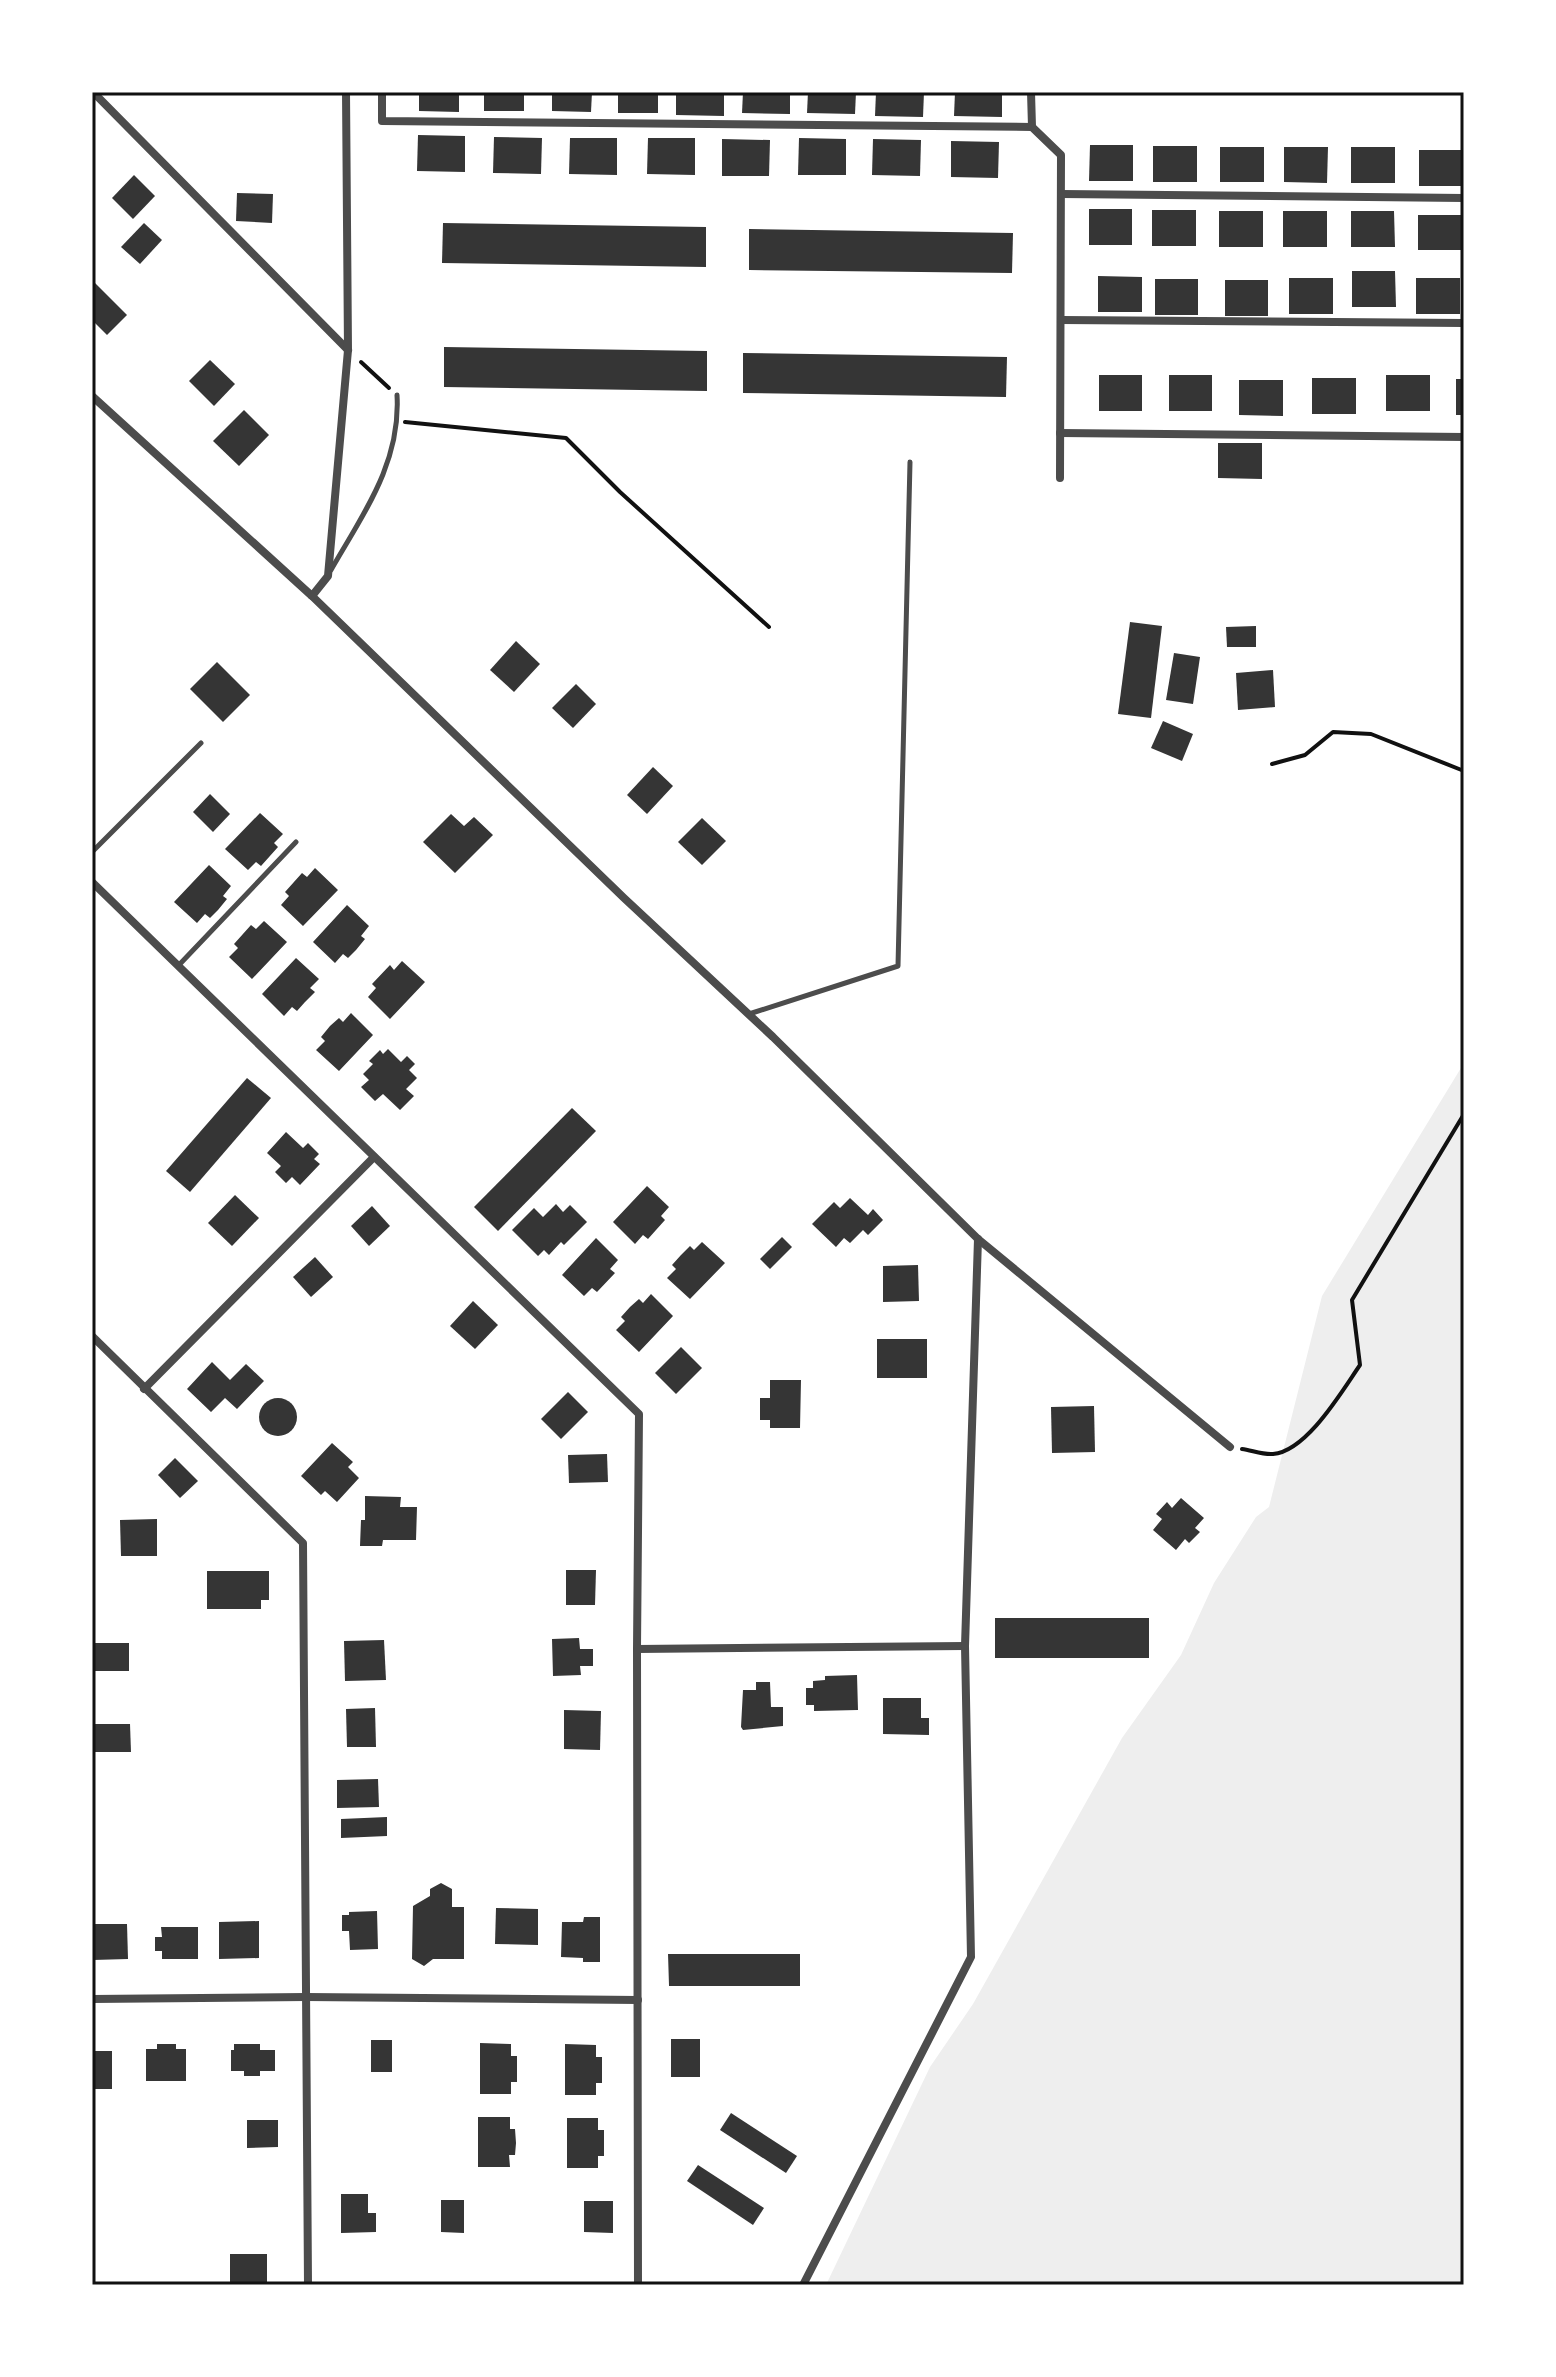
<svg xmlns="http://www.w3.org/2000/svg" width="1556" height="2377" viewBox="0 0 1556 2377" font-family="Arial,sans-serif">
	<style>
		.green { fill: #eee }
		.building { fill: #353535 }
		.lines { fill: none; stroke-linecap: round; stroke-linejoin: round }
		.path { stroke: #111; stroke-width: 4 }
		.service { stroke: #4c4c4c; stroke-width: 5 }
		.minor { stroke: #4c4c4c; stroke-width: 8 }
		.neatline { fill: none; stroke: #111; stroke-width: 3 }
	</style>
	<rect width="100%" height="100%" fill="#fff"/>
	<path class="green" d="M1464,1063V2285H826L930,2067L973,2004L1122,1738L1181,1655L1214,1583L1256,1517L1269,1507L1322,1296Z"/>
	<g class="building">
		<path d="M419,92H459V112L419,111Z"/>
		<rect x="484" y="92" width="40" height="19"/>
		<path d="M552,92H592L591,112L552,111Z"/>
		<rect x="618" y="92" width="40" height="21"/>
		<path d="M676,92H724V116L676,115Z"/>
		<path d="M743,92H790V114L742,113Z"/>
		<path d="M808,92H856L855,114L807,113Z"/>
		<path d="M876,92H924L923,117L875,116Z"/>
		<path d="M955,92H1002V117L954,116Z"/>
		<path d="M418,135L465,136V172L417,171Z"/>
		<path d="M494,137L542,138L541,174L493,173Z"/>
		<path d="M570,138H617V175L569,174Z"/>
		<path d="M648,138H695V175L647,174Z"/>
		<path d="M799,138L846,139V175H798Z"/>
		<path d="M722,139L770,140L769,176H722Z"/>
		<path d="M873,139L921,140L920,176L872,175Z"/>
		<path d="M951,141L999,142L998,178L951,177Z"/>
		<path d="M1090,145H1133V181H1089Z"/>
		<rect x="1153" y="146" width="44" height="36"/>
		<rect x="1220" y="147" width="44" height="35"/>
		<path d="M1284,147H1328L1327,183L1284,182Z"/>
		<rect x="1351" y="147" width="44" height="36"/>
		<rect x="1419" y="150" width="43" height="36"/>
		<path d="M134,175L155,196L133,219L112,198Z"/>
		<path d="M237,193L273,194L272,223L236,221Z"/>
		<rect x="1089" y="209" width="43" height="36"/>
		<rect x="1152" y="210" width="44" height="36"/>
		<rect x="1219" y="211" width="44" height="36"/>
		<rect x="1283" y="211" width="44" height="36"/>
		<path d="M1351,211H1394L1395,247H1351Z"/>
		<rect x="1418" y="215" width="44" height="35"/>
		<path d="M144,223L162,240L140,264L121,247Z"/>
		<path d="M443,223L706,227V267L442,263Z"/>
		<path d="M749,229L1013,233L1012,273L749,270Z"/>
		<path d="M1352,271H1395L1396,307H1352Z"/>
		<path d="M1098,276L1142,277V312H1098Z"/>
		<rect x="1289" y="278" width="44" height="36"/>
		<rect x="1416" y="278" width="44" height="36"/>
		<rect x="1155" y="279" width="43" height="36"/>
		<rect x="1225" y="280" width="43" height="36"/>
		<path d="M95,283L127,315L107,335L92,320V286Z"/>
		<path d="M444,347L707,351V391L444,387Z"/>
		<path d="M743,353L1007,357L1006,397L743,393Z"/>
		<path d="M210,360L235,384L214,406L189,381Z"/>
		<rect x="1099" y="375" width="43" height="36"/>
		<rect x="1169" y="375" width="43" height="36"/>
		<rect x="1386" y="375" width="44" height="36"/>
		<rect x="1312" y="378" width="44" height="36"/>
		<rect x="1456" y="379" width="8" height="36"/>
		<path d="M1239,380H1283V416L1239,415Z"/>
		<path d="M244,410L269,435L239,466L213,441Z"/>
		<path d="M1218,443H1262V479L1218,478Z"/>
		<path d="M1130,622L1162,626L1151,718L1118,714Z"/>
		<path d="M1256,626V647H1227L1226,627Z"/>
		<path d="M516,641L540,664L514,692L490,670Z"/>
		<path d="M1174,653L1200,657L1193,704L1166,700Z"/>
		<path d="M217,662L250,695L223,722L190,689Z"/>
		<path d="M1273,670L1275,707L1238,710L1236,673Z"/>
		<path d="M576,684L596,704L573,728L552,708Z"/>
		<path d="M1163,721L1193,734L1182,761L1151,748Z"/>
		<path d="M653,767L673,786L647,814L627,795Z"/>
		<path d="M210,794L230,814L213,832L193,812Z"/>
		<path d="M260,813L283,834L274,843L278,847L261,866L256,862L248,870L225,849Z"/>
		<path d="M451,814L464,826L474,817L493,835L455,873L423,842Z"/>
		<path d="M702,818L726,841L702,865L678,842Z"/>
		<path d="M209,865L231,886L223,896L227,899L218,910L210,918L205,914L197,923L174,902Z"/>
		<path d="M315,868L338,890L303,926L281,905L289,896L285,892L302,873L307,877Z"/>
		<path d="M347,905L369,926L361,936L365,939L356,950L348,958L343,954L335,963L313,942Z"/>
		<path d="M264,921L287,942L252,979L229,957L238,948L234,944L251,925L256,929Z"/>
		<path d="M296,958L319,979L310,988L315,992L305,1002L297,1011L292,1007L284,1016L262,994Z"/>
		<path d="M402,961L425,982L390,1019L368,997L376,988L372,984L390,965L394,970Z"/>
		<path d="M351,1013L373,1035L339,1071L316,1050L325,1041L321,1037L330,1026L339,1018L343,1022Z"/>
		<path d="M388,1049L401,1062L407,1056L415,1064L409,1070L417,1078L406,1089L414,1096L400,1110L383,1094L375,1101L361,1087L369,1080L363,1074L373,1064L369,1061L380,1050L383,1054Z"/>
		<path d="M247,1078L271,1098L190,1192L166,1171Z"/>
		<path d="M572,1108L596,1131L498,1231L474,1207Z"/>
		<path d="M286,1132L303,1148L308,1143L319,1154L314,1159L320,1164L300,1185L292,1177L286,1183L275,1172L281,1166L267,1153Z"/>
		<path d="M647,1186L669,1207L661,1216L665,1220L656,1230L648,1239L643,1235L635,1244L613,1222Z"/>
		<path d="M235,1195L259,1218L232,1246L208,1223Z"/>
		<path d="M850,1198L868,1215L873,1209L883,1220L868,1235L863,1230L850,1243L844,1238L836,1247L812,1224L834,1202L840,1208Z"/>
		<path d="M556,1204L563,1212L570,1205L587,1222L564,1245L561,1242L549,1255L544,1250L538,1256L512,1230L534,1208L543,1217Z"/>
		<path d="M372,1206L390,1226L369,1246L351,1226Z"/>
		<path d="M782,1237L792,1247L770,1269L760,1259Z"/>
		<path d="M596,1238L618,1260L610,1269L615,1273L597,1292L592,1288L584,1296L562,1275Z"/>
		<path d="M702,1242L725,1263L690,1299L667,1278L676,1269L672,1265L681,1255L690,1246L694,1250Z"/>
		<path d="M315,1257L333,1277L311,1297L293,1277Z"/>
		<path d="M918,1265L919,1301L883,1302V1266Z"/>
		<path d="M651,1294L673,1316L639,1352L616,1330L625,1321L621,1317L630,1307L639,1299L643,1303Z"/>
		<path d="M473,1301L498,1325L475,1349L450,1326Z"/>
		<rect x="877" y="1339" width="50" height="39"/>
		<path d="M681,1347L702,1368L676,1394L655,1373Z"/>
		<path d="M212,1362L230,1380L246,1364L264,1381L237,1409L225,1398L211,1412L187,1389Z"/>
		<path d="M770,1380H801L800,1428H770V1420H760V1398H770Z"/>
		<path d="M568,1392L588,1412L561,1439L541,1419Z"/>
		<circle cx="278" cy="1417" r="19"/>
		<path d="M1094,1406L1095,1452L1052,1453L1051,1407Z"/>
		<path d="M332,1443L353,1462L348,1467L359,1478L337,1502L325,1491L321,1495L301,1476Z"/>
		<path d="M607,1454L608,1482L569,1483L568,1455Z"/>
		<path d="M175,1458L198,1481L180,1498L158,1475Z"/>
		<path d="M365,1496L401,1497L400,1507H417L416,1540H383L382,1546H360L361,1520H365Z"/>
		<path d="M1181,1498L1204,1518L1195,1528L1200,1532L1189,1543L1185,1539L1176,1550L1153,1530L1162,1519L1156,1514L1167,1502L1172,1508Z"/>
		<path d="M157,1519V1556H121L120,1520Z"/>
		<path d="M566,1570H596L595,1605H566Z"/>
		<path d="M207,1571H269V1600H261V1609H207Z"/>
		<rect x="995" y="1618" width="154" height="40"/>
		<path d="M579,1638L580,1649H593V1666H580L581,1675L553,1676L552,1639Z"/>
		<path d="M384,1640L386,1680L345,1681L344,1641Z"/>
		<rect x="92" y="1643" width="37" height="28"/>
		<path d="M857,1675L858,1710L814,1711V1705H806V1688H813V1681L825,1680V1676Z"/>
		<path d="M756,1682H770L771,1707H783V1726L743,1730L741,1727L743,1690H756Z"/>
		<path d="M883,1698H921V1718H929V1735L883,1734Z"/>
		<path d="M375,1708L376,1747H347L346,1709Z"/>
		<path d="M564,1710L601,1711L600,1750L564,1749Z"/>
		<path d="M92,1724H130L131,1752H92Z"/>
		<path d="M378,1779L379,1807L337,1808V1780Z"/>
		<path d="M387,1817V1836L341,1838V1819Z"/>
		<path d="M441,1883L452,1889V1907H464V1959H433L424,1966L412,1959L413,1906L430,1896V1889Z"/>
		<path d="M496,1908L538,1909V1945L495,1944Z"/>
		<path d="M377,1911L378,1949L350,1950L349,1931H342V1915H349V1912Z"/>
		<path d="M584,1917H600V1962H583V1958L561,1957L562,1922H583Z"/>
		<path d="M259,1921V1958L219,1959V1922Z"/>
		<path d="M93,1924H127L128,1959L93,1960Z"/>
		<path d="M161,1927H198V1959H162V1951H155V1937H162Z"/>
		<path d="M668,1954H800V1986H669Z"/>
		<rect x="671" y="2039" width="29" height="38"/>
		<rect x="371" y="2040" width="21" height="32"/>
		<path d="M480,2043L511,2044V2056H517V2082H511V2094H480Z"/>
		<path d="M157,2044H176V2049H186V2081H146V2049H157Z"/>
		<path d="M234,2044H260V2050H275V2071H260V2076H244V2071H231V2050H234Z"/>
		<path d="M565,2044L596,2045V2057H602V2083H596V2095H565Z"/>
		<rect x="92" y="2051" width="20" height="38"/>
		<path d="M731,2113L797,2156L786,2173L720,2130Z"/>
		<path d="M478,2117H510V2129H515L516,2143L515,2155H509L510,2167H478Z"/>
		<path d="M567,2118H598V2130H604V2156H598V2168H567Z"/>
		<path d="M247,2120H278V2147L247,2148Z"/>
		<path d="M698,2165L764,2208L753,2225L687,2181Z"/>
		<path d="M341,2194H368V2213H376V2232L341,2233Z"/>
		<path d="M441,2200H464V2233L441,2232Z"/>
		<path d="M584,2201H613V2233L584,2232Z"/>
		<rect x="230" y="2254" width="37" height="31"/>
	</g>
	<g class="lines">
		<g class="path">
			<path d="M361,362L389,388"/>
			<path d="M405,422L566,438L620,492L769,627"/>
			<path d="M1272,764L1305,755L1333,732L1371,734L1464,771"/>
			<path d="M1242,1449C1251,1450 1263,1455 1273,1454C1307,1451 1342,1391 1360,1365L1352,1300L1464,1114"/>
		</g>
		<g class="service">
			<path d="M331,570C363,514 401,463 397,395"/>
			<path d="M92,852L201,743"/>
			<path d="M178,966L296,842"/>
			<path d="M749,1014L898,966L910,462"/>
		</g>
		<g class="minor">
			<path d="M93,92L348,350"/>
			<path d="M382,92V121L1032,127L1031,92"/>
			<path d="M1032,127L1061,155L1060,478"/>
			<path d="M1061,194L1464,198"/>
			<path d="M1061,320L1464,323"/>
			<path d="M92,396L312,596L624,898L773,1037L978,1239L1230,1447"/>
			<path d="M1060,433L1464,437"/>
			<path d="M312,596L328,576L348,350L346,92"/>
			<path d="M92,882L639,1414L637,1649L638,2285"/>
			<path d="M92,1336L303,1543L308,2285"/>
			<path d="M144,1389L374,1157"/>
			<path d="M637,1649L965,1646"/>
			<path d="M92,1999L306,1997L638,2000"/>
			<path d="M803,2285L971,1957L965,1646L978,1239"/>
		</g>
	</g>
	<rect width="1556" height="2377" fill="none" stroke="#ffffff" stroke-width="188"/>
	<rect x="94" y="94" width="1368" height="2189" class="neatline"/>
</svg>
